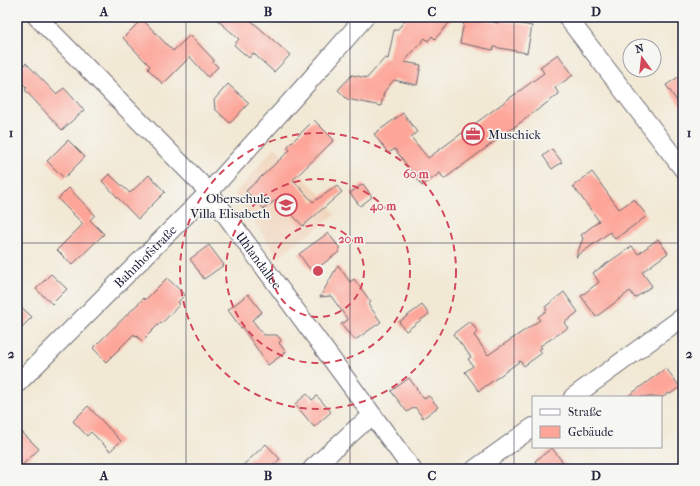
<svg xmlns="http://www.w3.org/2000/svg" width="700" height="486" viewBox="0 0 700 486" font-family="'IM FELL French Canon',serif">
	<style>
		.built { fill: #f1d5bd }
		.building { fill: #fda598 }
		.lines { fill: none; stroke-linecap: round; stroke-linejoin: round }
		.street-casing { stroke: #6b6871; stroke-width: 20 }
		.street { stroke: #fff; stroke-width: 18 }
		.grid { fill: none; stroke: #22223b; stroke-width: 1; stroke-opacity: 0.55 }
		.ring { fill: none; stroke: #d1495b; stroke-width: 2; stroke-dasharray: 7 5 }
		.labels { text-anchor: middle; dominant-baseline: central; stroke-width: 3; stroke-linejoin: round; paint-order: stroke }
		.poi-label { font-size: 13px; fill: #22223b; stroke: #f6f6f2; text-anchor: start }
		.street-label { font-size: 13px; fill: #22223b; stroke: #f6f6f2 }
		.centre { fill: #d1495b; stroke: #f6f6f2; stroke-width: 2 }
		.ring-label { font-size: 12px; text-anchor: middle; font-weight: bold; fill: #d1495b; stroke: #f6f6f2; stroke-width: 3; stroke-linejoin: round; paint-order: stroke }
		.neatline { fill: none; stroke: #22223b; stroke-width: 1.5 }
		.grid-label { font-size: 13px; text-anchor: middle; font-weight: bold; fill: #22223b }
	</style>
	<rect width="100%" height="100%" fill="#f6f6f2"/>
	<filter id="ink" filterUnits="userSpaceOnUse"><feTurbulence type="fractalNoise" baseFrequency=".025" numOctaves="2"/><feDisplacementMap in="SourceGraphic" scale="8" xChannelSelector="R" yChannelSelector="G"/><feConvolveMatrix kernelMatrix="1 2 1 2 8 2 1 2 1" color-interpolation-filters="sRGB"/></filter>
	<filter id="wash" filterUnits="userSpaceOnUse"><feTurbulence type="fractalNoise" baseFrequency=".012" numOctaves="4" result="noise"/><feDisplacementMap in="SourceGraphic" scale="16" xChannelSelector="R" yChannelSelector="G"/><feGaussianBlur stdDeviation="0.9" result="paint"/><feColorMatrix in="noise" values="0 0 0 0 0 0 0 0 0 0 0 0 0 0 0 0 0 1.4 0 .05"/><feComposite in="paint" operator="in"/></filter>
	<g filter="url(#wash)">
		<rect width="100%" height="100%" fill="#f2e9d5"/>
		<path class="built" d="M275,147L322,196L335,215L278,257L235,194Z"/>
		<g id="blocks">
			<g class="building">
				<path d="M214,17H247L290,55L274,72L253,53L249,58L234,45L239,39Z"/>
				<path d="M408,17H454L435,39L432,36L428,41L425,38L404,62L421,65L417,85L394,80L384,92L381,106L347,99L338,90L352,75L367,78L385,58L388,59L394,30H397Z"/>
				<path d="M465,17H469L498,23L499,20L532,26L527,53L494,47L493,50L460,43Z"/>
				<path d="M142,19L173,51L190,35L214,60L213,62L218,67L208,77L190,57L163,84L148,69L150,66L123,38Z"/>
				<path d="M558,54L573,75L555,88L559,94L444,179L440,173L422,186L395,149L388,153L374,134L403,113L417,132L411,137L428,158L544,73L540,67Z"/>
				<path d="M26,63L56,94L64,88L84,110L62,130L25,90L27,88L17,78V73Z"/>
				<path d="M683,74V110L666,85Z"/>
				<path d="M228,84L249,103L230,123L215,109L214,100Z"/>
				<path d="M314,120L334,140L293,180L313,202L337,186L342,192L303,226L277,199L264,209L246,191L290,150L287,147Z"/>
				<path d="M68,140L85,157L64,178L47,161Z"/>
				<path d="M552,149L562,162L552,169L543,156Z"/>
				<path d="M592,172L619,209L634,199L647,216L615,239L610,232L576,257L583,238L581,235L599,221L573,186Z"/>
				<path d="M109,174L130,193L149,175L165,192L138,219L102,181Z"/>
				<path d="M363,184L372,197L360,206L350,193Z"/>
				<path d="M69,188L95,215L90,220L104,234L72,265L57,250L83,224L58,199Z"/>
				<path d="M328,233L339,247V252L312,272L299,254Z"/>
				<path d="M658,239L668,253L642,272L652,286L635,298L630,291L596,317L581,296L599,282L593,273L632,246L638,254Z"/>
				<path d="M209,245L224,265L204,279L190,259Z"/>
				<path d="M338,265L350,282L354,279L371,302L368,304L381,322L355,340L350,334L347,332L341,324L348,320L331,296L320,297Z"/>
				<path d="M51,274L67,289L52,304L36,289Z"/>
				<path d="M167,278L185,295L178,302L180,304L161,324L160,323L142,341L136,335L135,336L134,334L106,362L93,348L144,298L145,300Z"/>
				<path d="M564,292L578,312L564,323L568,328L540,346L542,348L539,349L542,353L524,366L520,361L479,391L465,372L473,366L468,359L471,357L453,334L470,321L478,332L474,335L488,355L540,320L538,317L547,310L545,307Z"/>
				<path d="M248,294L262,312L252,320L264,335H277L281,340L279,343L286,352L268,365L242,327L241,328L228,310Z"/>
				<path d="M17,303L32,317L17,332Z"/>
				<path d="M422,305L429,314L406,331L399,322Z"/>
				<path d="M666,368L680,387L670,394L669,393L663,397H627Z"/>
				<path d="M409,378L424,399L429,396L438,407L423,418L415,407L407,412L391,391Z"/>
				<path d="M307,394L312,400L317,396L331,412L314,427L295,404Z"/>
				<path d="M88,406L121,441L110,451L91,432L87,436L73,421Z"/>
				<path d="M17,427L39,449L18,469H17Z"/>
				<path d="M266,444L280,459L269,469H239Z"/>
				<path d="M552,448L568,469H541L535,461Z"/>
			</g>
		</g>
	</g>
	<g filter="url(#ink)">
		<use href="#blocks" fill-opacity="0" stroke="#6b6871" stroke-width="1"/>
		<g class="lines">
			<g class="street-casing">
				<g id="street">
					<path id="s1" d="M37,17L209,192L412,469"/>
					<path d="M567,17L683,169"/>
					<path id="s2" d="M17,384L209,192L310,80L365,17"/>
					<path d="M573,397L683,317"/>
					<path d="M312,469L358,427L373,416"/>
					<path d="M475,469L533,427"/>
				</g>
			</g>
			<use href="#street" class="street"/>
		</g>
	</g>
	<path class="grid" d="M186,17V469M350,17V469M514,17V469M17,243H683"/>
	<g class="ring">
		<circle cx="318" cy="271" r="46"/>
		<circle cx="318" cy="271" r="92"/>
		<circle cx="318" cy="271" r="138"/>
	</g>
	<defs>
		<g id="office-ring" transform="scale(1.15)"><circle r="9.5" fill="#f6f6f2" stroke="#d1495b" stroke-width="1.5"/><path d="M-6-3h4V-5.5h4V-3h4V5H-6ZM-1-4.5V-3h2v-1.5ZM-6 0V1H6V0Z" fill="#d1495b"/></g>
		<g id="school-ring" transform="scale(1.15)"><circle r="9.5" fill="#f6f6f2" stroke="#d1495b" stroke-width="1.5"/><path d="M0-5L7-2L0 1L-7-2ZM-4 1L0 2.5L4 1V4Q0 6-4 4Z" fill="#d1495b"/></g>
	</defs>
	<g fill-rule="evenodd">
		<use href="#office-ring" x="473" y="134"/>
		<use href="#school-ring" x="286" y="205"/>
	</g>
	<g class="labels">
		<g class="poi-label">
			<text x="488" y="134">Muschick</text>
			<text x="270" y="198" text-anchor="end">Oberschule<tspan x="270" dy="15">Villa Elisabeth</tspan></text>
		</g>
		<g class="street-label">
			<text stroke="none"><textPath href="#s2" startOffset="181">Bahnhofstraße</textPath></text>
			<text stroke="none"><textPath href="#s1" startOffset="330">Uhlandallee</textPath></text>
		</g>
	</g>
	<circle cx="318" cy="271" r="6" class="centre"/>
	<g class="ring-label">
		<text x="416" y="178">60 m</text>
		<text x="383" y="210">40 m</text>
		<text x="351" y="243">20 m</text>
	</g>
	<rect width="700" height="486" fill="none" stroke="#f6f6f2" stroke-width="44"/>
	<rect x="532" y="396" width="130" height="52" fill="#f6f6f2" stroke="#a1a1a9"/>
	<rect x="540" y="409" width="20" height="6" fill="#ffffff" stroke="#a1a1a9"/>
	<text x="568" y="416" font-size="12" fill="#22223b">Straße</text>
	<rect x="540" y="426" width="20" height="12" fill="#fda598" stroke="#a1a1a9"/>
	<text x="568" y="436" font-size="12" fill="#22223b">Gebäude</text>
	<g transform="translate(642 58) rotate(345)"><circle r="19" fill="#f6f6f2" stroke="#a1a1a9"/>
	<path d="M0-3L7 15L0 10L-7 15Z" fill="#d1495b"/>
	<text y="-6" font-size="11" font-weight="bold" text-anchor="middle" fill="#22223b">N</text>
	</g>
	<rect x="22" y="22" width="656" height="442" class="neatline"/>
	<g class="grid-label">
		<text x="104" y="16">A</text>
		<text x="268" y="16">B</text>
		<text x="432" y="16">C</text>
		<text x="596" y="16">D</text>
		<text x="11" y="137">1</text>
		<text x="689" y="137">1</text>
		<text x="11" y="358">2</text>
		<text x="689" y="358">2</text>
		<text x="104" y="480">A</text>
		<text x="268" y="480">B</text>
		<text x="432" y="480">C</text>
		<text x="596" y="480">D</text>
	</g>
</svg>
